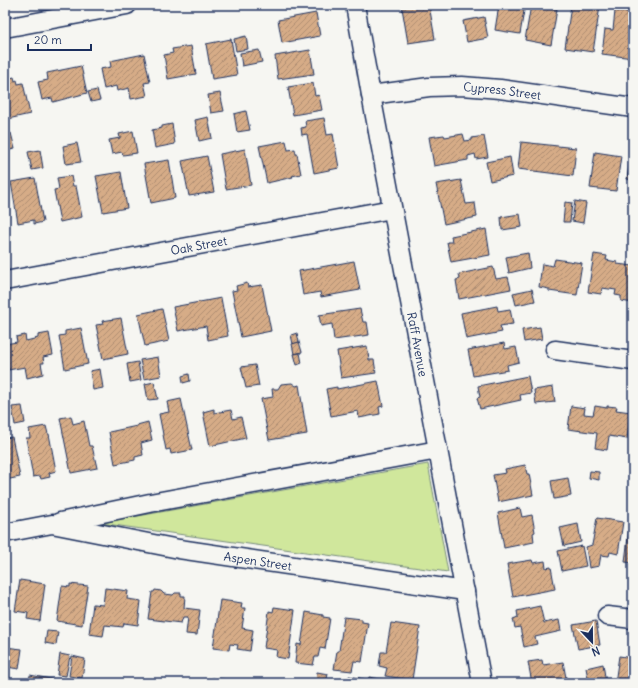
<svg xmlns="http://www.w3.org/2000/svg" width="638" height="688" viewBox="0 0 638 688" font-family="Delius,sans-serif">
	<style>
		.green { fill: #d0e79c; stroke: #768b7d }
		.building { fill: url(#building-hatch); stroke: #1b2f5e }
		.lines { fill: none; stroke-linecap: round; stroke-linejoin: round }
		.minor-casing { stroke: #1b2f5e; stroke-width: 21 }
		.minor { stroke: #f6f6f2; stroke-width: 18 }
		.labels { text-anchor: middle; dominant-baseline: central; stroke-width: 3.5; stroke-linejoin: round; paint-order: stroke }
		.street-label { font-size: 12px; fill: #1b2f5e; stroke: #f6f6f2 }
	</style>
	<defs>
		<pattern id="building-hatch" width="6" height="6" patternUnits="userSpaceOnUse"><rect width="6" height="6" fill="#d6ac87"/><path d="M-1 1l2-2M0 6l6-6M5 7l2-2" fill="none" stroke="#ad8c72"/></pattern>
	</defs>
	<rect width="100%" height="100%" fill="#f6f6f2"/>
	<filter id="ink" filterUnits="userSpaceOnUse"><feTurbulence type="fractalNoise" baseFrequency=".025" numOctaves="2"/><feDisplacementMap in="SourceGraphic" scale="8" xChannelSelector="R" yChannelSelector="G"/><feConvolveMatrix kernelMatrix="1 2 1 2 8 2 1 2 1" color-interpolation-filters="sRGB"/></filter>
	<g filter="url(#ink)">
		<path class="green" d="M428,464L448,572L99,523Z"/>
		<g class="building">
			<path d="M424,5H429L435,39L408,43L402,8Z"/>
			<path d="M499,5H525L520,34L495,30Z"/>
			<path d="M531,5L557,9L551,45L525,40Z"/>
			<path d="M571,5H589L600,6L593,52L565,48Z"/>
			<path d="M628,8L633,9V58L602,54L605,29L613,30L615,11L627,12Z"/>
			<path d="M316,13L320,36L282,43L278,20Z"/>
			<path d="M484,17L488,38L467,42L463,21Z"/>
			<path d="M246,36L248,49L236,51L234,39Z"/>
			<path d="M231,39L237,75L212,79L206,44Z"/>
			<path d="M191,46L196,74L168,79L164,55L173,53L172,49Z"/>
			<path d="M259,50L262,62L242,66L240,53Z"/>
			<path d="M310,50L314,74L278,79L275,56Z"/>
			<path d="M144,54L150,82L144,83L147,96L131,99L129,88L117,91L116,86L104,89L100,69L111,67L110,61Z"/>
			<path d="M81,66L87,93L53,102L52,98L42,100L38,82L48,80L47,73Z"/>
			<path d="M14,77L15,81L17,80L18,84L23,83L30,114L8,119L5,106V82L8,81L7,79Z"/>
			<path d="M313,83L315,96L319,95L322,110L293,115L288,87Z"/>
			<path d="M97,90L100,100L91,102L88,92Z"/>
			<path d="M220,93L224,111L211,113L208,95Z"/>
			<path d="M246,111L250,130L237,132L234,114Z"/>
			<path d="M208,117L212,138L199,141L195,120Z"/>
			<path d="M324,118L327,135L333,134L339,168L314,173L307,134L302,135L301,128L306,127L305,121Z"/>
			<path d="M172,124L175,144L155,148L152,130L162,128V126Z"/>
			<path d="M133,131L137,153L123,155L122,152L112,154L109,140L120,138L119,134Z"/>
			<path d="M11,133L15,149L5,151V134Z"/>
			<path d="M463,134L465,141L472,140V138L484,136L488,157L476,159L475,154L468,156V160L434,166L429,137L444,135L445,137Z"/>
			<path d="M286,141L288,150L295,149L296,154H297L301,174L292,176L293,177L267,183L259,146Z"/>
			<path d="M521,142L576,148L573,176L518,169Z"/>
			<path d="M77,143L81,162L66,164L63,146Z"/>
			<path d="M245,149L251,185L226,189L220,154Z"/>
			<path d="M40,150L43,168L32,170L28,152Z"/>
			<path d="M595,152L621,156L616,191L590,188Z"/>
			<path d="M207,156L214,192L189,196L182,161Z"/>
			<path d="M510,157L513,176L490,181L486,162Z"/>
			<path d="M630,158H633V180L627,179Z"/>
			<path d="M169,160L175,198L151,203L144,164Z"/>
			<path d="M121,172L127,208L103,212L96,176Z"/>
			<path d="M71,176L73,186H76L82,217L60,222L54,190L59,189L57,178Z"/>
			<path d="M35,178L43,222L34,224V220L18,223L11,182Z"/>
			<path d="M461,180L466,204L475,203L477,217L444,224L436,184Z"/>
			<path d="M575,201L586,203L583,223L572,221Z"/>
			<path d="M565,202L572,203L570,222H563Z"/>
			<path d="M520,214L522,227L502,230L501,217Z"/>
			<path d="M486,229L490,255L451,262L447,242H452L451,236Z"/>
			<path d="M528,253L530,268L509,273L506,257Z"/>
			<path d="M594,254L607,256L606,260L617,262V264L633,266V303L621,301V296L615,295L616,290L602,288L601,294L588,292Z"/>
			<path d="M555,259L582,263L577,295L549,291V289L539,287L542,264L553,266Z"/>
			<path d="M354,261L360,290L321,297L320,292L303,295L299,271Z"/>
			<path d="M493,267L496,279L508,277L511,289L459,299L456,280L460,279L459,274Z"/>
			<path d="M247,283L248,287L262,285L271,331L241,337L232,291L237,290L236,286Z"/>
			<path d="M532,289L535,301L516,305L513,293Z"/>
			<path d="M221,298L228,336L208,340L206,326L178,331L173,307Z"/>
			<path d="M497,306L498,311L510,309L513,324L500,326L502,332L466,339L461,313Z"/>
			<path d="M162,309L169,341L145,346L138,314Z"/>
			<path d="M360,309L363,322H367L369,335L334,340L332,324L321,326L319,315Z"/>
			<path d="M121,318L128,354L103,359L96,325L103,324L102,321Z"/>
			<path d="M540,327L542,339L524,342L522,330Z"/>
			<path d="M81,328L88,364L65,369L59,336L65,335V331Z"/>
			<path d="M49,333L53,355L43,357L44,363H41L43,374L27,378L25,367L8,370L5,351V344L17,342L16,337L25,335L26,341L38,338V335Z"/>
			<path d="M297,333L299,342L293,344L291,335Z"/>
			<path d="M299,342L302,352L294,354L292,344Z"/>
			<path d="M504,343L505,349L516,347L519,362L507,365L508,370L473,376L468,350Z"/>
			<path d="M367,346L369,360H374L376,373L341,378L337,351Z"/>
			<path d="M300,353L302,363L297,365L294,354Z"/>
			<path d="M158,357L161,376L144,379L140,360Z"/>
			<path d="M138,362L141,380L130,382L127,364Z"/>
			<path d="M255,365L259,386L246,388L241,367Z"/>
			<path d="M100,369L103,388L93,390L90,371Z"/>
			<path d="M189,374L190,381L183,383L182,376Z"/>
			<path d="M528,376L531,393L520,395L521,400L480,409L477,398L480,397L478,386Z"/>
			<path d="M5,377L10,405L5,406Z"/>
			<path d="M378,381L383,406L379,407L380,414L359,418L358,411L331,416L326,389L337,387V389Z"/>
			<path d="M154,382L158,399L148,400L145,384Z"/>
			<path d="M292,383L296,386L299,385L307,434L269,440L261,399L273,397L272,389H278L281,384Z"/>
			<path d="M553,387L555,402L536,404L534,390Z"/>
			<path d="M181,399L192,450L171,454L170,449L166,450L159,414L169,412L167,402Z"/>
			<path d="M22,406L25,423L15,425L12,407Z"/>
			<path d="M571,406L585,408L584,414L593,415L595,406L607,408V406L617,407L616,410L631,412L627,439L609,436L607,450L595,448L597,433L568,429Z"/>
			<path d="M214,409V413L231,410L233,419L241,417L246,438L210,446L203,412Z"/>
			<path d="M71,416L73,424L84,421L89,446H92L97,468L71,473L60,418Z"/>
			<path d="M148,422L152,440L141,443L143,455L135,457V460L115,464L109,432L137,426V425Z"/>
			<path d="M46,426L48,434H49L56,471L49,473L50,477L41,479L40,476L33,477L26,438H30L29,429Z"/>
			<path d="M12,437L20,477L5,480V438Z"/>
			<path d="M525,465L527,474H529L533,495L498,502L493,475L506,473L505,469Z"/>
			<path d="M590,471L599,472V480L589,478Z"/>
			<path d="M568,478L571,496L554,499L551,481Z"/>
			<path d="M520,508L522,517L532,515L535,532L533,533L534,542L504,548L498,513Z"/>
			<path d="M597,518L623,522L618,554L610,552L609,556L601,555L599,566L589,568L586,547L592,545Z"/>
			<path d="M578,524L581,542L564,546L560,528Z"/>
			<path d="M629,529L633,530V563L625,562Z"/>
			<path d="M582,546L586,566L562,571L558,551Z"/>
			<path d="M532,560L533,563L545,561L546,568L551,567L555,589L513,597L507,564Z"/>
			<path d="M20,580L45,584L40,621L27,619L28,613L15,611Z"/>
			<path d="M70,584L88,586L82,625L57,621L62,586L70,587Z"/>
			<path d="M105,588L128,591L127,599L141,601L138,625L124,623L123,627L105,625L103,636L89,634L93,604L103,605Z"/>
			<path d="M155,590L161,591L164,594L173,595L175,593H181V596H185L184,608L200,610L197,635L186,634L188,617H183L181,623L148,619L152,592H154Z"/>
			<path d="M5,592L9,593L6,613H5Z"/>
			<path d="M220,600L242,603L241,608H245L242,628L253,630L250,651L237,649L238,645L230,644L229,650L213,648Z"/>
			<path d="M540,606L544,623L559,620L561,631L535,637L537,644L524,647L520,627L515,628L513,619L518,617L517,611Z"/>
			<path d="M274,607L295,610L288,659L276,657L277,650L264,648L269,611L273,612Z"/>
			<path d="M306,612L323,615V617L330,618L325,649L320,648L318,657H315L313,665L295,663L297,644L301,645Z"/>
			<path d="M344,617L362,619V622L368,623L362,662L354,661L352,671L334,669L337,651H339Z"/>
			<path d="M596,621L600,645L578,649L573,625Z"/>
			<path d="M391,623L420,627L412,680L385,676L387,668L379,666L381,652H386Z"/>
			<path d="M47,631L58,632L56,645L45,643Z"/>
			<path d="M5,647L22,649L19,669L7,667L8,662H5Z"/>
			<path d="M60,654L70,656L66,676L57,675Z"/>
			<path d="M72,656L85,659L82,678L69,676Z"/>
			<path d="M619,656L633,658V683H615Z"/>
			<path d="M542,660L543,665L563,662L567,683H532L528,662Z"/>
			<path d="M603,664L606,683H589L586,668Z"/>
			<path d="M317,672L328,674L326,683H316Z"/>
			<path d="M30,675L56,680V683H29Z"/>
			<path d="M349,676L364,679L363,683H348Z"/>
			<path d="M369,677L386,680L385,683H368Z"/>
			<path d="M212,678L230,680L229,683H212Z"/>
		</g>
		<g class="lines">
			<g class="minor-casing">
				<g id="minor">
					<path id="s1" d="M355,5L371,95L482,683"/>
					<path d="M5,28L127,5"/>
					<path id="s2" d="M371,95L429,87L462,86L500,89L633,108"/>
					<path id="s3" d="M5,281L392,209"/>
					<path d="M555,350L633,361"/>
					<path d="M60,522L150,503L438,450"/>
					<path id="s4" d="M5,533L52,524L179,549L465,591"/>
					<path d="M607,616L633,619"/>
				</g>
			</g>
			<use href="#minor" class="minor"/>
		</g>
	</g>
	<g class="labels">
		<g class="street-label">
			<text stroke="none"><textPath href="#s2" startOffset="132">Cypress Street</textPath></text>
			<text stroke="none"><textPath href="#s3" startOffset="197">Oak Street</textPath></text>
			<text stroke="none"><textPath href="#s1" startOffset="345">Raff Avenue</textPath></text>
			<text stroke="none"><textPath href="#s4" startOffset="257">Aspen Street</textPath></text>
		</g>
	</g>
	<rect width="638" height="688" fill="none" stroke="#f6f6f2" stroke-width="20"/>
	<rect x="10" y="10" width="618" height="668" fill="none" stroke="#1b2f5e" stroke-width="1.5" filter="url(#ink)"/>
	<g transform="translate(592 642) rotate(158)" stroke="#f6f6f2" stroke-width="3" paint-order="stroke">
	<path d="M0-3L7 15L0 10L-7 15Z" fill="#1b2f5e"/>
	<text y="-6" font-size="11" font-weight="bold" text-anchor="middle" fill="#1b2f5e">N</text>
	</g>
	<path d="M28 44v6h63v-6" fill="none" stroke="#1b2f5e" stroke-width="2"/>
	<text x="34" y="44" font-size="12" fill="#1b2f5e" stroke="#f6f6f2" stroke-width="3" paint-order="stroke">20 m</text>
</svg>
